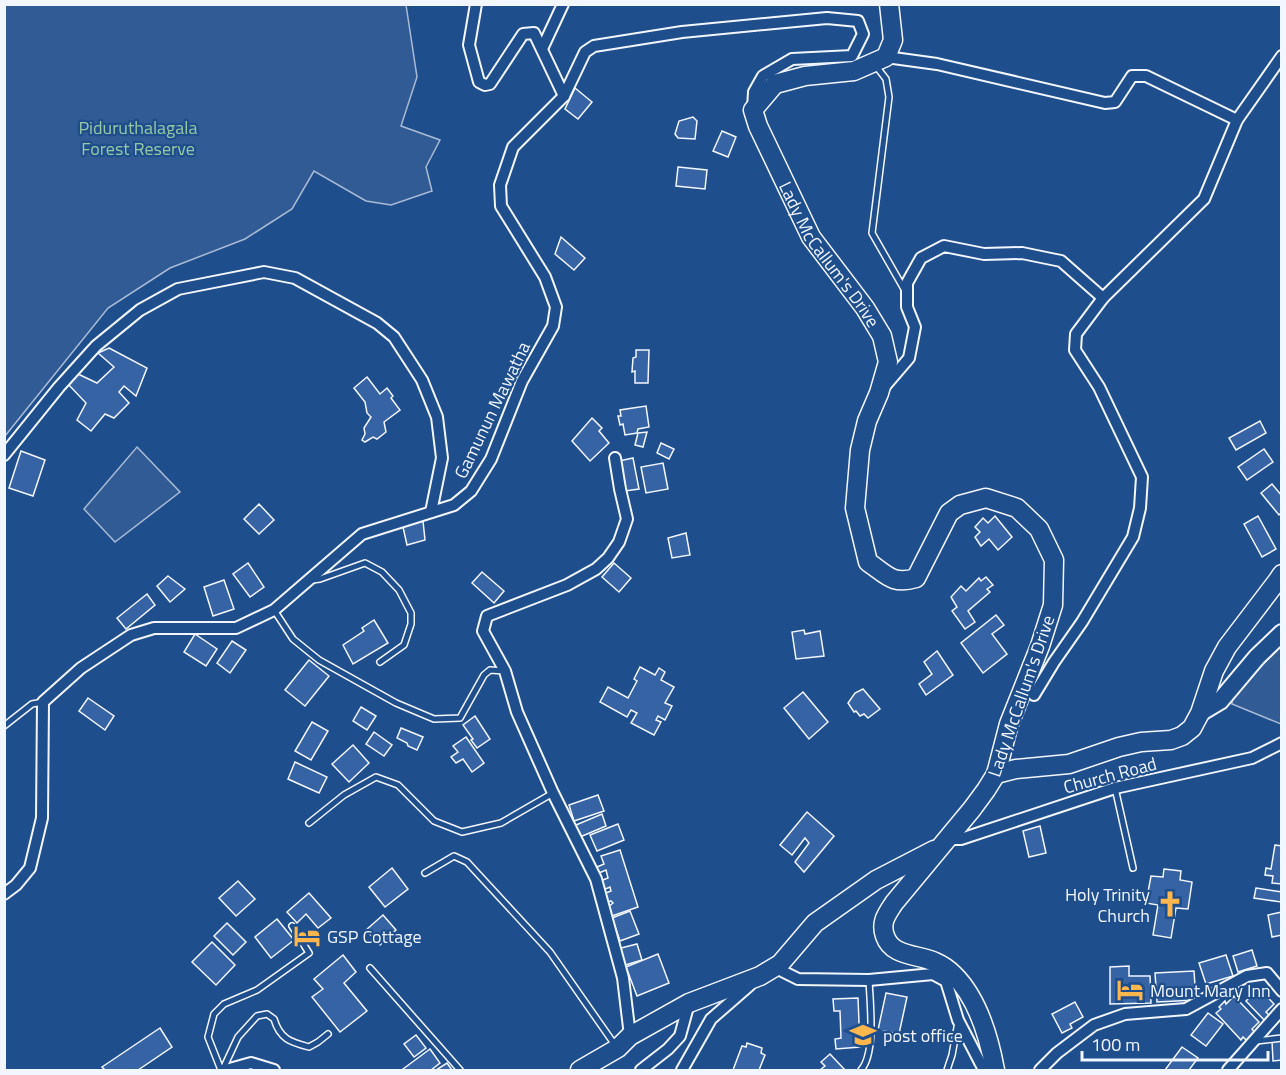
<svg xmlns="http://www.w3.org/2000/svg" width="1286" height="1075" viewBox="0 0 1286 1075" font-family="'Titillium Web',sans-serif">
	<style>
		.built { fill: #305b95; stroke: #a8bbd7; stroke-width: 1.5 }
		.building { fill: #3563a3; stroke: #f2f6ff; stroke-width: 1.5 }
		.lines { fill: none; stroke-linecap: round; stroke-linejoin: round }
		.lane-casing { stroke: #f2f6ff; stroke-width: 8 }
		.street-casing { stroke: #f2f6ff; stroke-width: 14 }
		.secondary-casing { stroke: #f2f6ff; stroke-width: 20 }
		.primary-casing { stroke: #f2f6ff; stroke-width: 21 }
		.lane { stroke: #1f4e8c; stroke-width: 5 }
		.street { stroke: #1f4e8c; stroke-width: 10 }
		.secondary { stroke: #1f4e8c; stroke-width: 16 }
		.primary { stroke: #1f4e8c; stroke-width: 18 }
		.labels { text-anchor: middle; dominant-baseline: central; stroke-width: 4.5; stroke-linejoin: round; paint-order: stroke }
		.park-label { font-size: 18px; fill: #97c8a6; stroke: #1f4e8c }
		.street-label { font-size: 18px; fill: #f2f6ff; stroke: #1f4e8c }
		.poi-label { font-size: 18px; fill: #f2f6ff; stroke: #1f4e8c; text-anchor: start }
	</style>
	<rect width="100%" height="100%" fill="#1f4e8c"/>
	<g class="built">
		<path d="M5,4L406,5L417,77L401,126L440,140L426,167L432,191L391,205L366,201L314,171L292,209L245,239L170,268L108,308L5,436Z"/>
		<path d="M137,447L180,492L115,542L84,509Z"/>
		<path d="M1281,646V724L1232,704V696Z"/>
	</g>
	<g class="building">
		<path d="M575,88L592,102L578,119L565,109Z"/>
		<path d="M693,117L697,121L695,139L678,138L675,134L679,121Z"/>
		<path d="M722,131L736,137L728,157L713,151Z"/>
		<path d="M678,167L707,170L705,189L676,186Z"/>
		<path d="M561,237L585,258L574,270L555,254Z"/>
		<path d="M109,348L147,368L136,396L124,386L119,392L129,403L114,418L105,414L91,431L77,420L86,403L68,384L78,374L97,383L114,367L98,353Z"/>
		<path d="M636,350H649L648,383H635V371L632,372L633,358L636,357Z"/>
		<path d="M367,377L380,394L387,388L393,396L391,398L400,410L384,422L386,432L377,439L373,437L365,442L362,440L365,434L364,428L371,417L367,413L365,402L354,388Z"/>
		<path d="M646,406L649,427L638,429L637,433L625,435L623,424L620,425L618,416H621L620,410Z"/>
		<path d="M592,418L602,428L599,431L609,443L590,461L572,441Z"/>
		<path d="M1260,421L1266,433L1236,450L1229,438Z"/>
		<path d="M647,432L643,447L635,445L638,433Z"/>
		<path d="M661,443L674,449L669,459L657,453Z"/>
		<path d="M1264,449L1273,462L1247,480L1238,467Z"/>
		<path d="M21,451L45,460L33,496L9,488Z"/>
		<path d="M633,458L639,489L625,491L619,461Z"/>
		<path d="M663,463L668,489L646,493L641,467Z"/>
		<path d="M1272,484L1282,496V512L1279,515L1261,493Z"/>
		<path d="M259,504L274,520L259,534L244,519Z"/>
		<path d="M995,516L1012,537L998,550L989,539L981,546L975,537L980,532L975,527L983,518L988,523Z"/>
		<path d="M1258,516L1276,549L1262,557L1244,524Z"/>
		<path d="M423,521L425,540L407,545L403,527Z"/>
		<path d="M686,533L690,555L672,558L668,538Z"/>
		<path d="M248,563L264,587L250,597L233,574Z"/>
		<path d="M614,563L631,578L619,592L602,577Z"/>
		<path d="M482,572L504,591L494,603L472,583Z"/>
		<path d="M168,576L185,589L170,602L157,586Z"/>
		<path d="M986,577L993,585L987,589L990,592L968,611L975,622L965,629L952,611L957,607L951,597L961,586L966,591L979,578L981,581Z"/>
		<path d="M224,580L234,609L213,616L204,587Z"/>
		<path d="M147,594L155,605L126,629L117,618Z"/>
		<path d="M996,615L1004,625L992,634L1007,654L983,673L961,643Z"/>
		<path d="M374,620L388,643L353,664L343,645L364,631L362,628Z"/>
		<path d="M804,630L805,634L820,631L824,656L796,659L792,632Z"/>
		<path d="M195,634L217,649L206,666L184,652Z"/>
		<path d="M232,641L246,650L230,673L217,663Z"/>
		<path d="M937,651L953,675L926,695L919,684L932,674L924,662Z"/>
		<path d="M309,660L329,676L305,706L285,690Z"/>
		<path d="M640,667L655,675L659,668L665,672L661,680L674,687L665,703L672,706L665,720L658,716L656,720L661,722L654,735L631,723L637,713L631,710L627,717L600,702L608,687L628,698L637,681L634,679Z"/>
		<path d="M863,689L880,709L868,718L864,714L860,716L856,711L854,712L848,703L855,693Z"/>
		<path d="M803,692L828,722L809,739L784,708Z"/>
		<path d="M88,698L114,716L105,730L79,711Z"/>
		<path d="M361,707L376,716L367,730L353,721Z"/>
		<path d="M475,716L490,739L477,748L471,740L473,739L463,725Z"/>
		<path d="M312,722L328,731L311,760L295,751Z"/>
		<path d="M401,728L423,737L417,750L408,746L407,743L397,738Z"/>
		<path d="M374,732L392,745L384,756L366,744Z"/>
		<path d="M466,737L484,763L472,772L463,759L456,763L451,757L458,752L453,746Z"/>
		<path d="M353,745L369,763L349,782L332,764Z"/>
		<path d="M295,762L327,777L319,793L288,779Z"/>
		<path d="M598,795L604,811L574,821L569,805Z"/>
		<path d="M807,812L834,836L804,872L795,862L809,843L805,838L792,855L780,845Z"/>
		<path d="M602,814L606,826L580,837L576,825Z"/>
		<path d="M618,824L624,840L597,851L590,835Z"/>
		<path d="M1040,826L1046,853L1029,857L1023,831Z"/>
		<path d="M1275,845L1282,846V884L1272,883L1273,876L1265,875L1266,868L1271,869Z"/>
		<path d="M620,850L638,907L609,917L607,908L613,903L611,901L606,903L603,894L611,891L610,887L603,890L600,881L608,878L606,870L599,873L597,867L604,864L601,856Z"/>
		<path d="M392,868L408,889L385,907L369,887Z"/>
		<path d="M1164,869L1181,871L1180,880L1192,882L1188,909L1176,908L1171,938L1153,935L1158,905L1146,903L1151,876L1163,877Z"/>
		<path d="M238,881L255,899L236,916L219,898Z"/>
		<path d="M1256,888L1282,892L1281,902L1254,898Z"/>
		<path d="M309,893L331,918L318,928L306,914L297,923L287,912Z"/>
		<path d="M630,911L639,934L620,941L612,918Z"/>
		<path d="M1282,912V935L1272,937L1268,915Z"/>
		<path d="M383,915L396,930L380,945L366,930Z"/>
		<path d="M277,919L294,940L271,958L255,937Z"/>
		<path d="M227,923L246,942L233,955L214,936Z"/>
		<path d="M212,942L235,965L216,985L192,962Z"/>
		<path d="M637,944L642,960L622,966L617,949Z"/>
		<path d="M1252,950L1257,966L1238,972L1233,956Z"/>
		<path d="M658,954L669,983L637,996L626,967Z"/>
		<path d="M343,955L356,972L344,983L367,1011L340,1032L312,997L323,989L314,979Z"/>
		<path d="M1226,955L1233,976L1206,984L1199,963Z"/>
		<path d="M1129,966V976H1150L1151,1003L1110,1004V967Z"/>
		<path d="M1194,971L1196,1000L1157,1002L1155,973Z"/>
		<path d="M1259,988L1274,1004L1266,1012L1270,1016L1265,1021L1246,1001Z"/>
		<path d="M886,993L907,997L899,1034L878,1030Z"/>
		<path d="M1234,996L1259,1022L1252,1029L1255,1033L1247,1041L1243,1037L1241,1040L1216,1013L1221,1009L1219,1007L1225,1001L1226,1004Z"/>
		<path d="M858,998L860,1047L836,1049L835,1039L841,1038L840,1011H834L833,999Z"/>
		<path d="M1075,1002L1083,1017L1070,1024L1072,1028L1062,1033L1052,1014Z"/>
		<path d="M1208,1013L1223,1024L1206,1046L1191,1035Z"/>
		<path d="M160,1028L172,1047L138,1070H105L102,1067Z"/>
		<path d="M416,1035L426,1048L414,1057L404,1044Z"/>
		<path d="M1272,1041H1282V1060L1273,1061Z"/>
		<path d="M747,1043L762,1048L761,1053L765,1055L759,1070H733L742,1046L746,1047Z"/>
		<path d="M1182,1047L1198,1058L1189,1070H1165Z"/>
		<path d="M430,1049L440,1063L431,1070H404L403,1069Z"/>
		<path d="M830,1054L845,1070H820L825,1066L821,1062Z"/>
		<path d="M447,1063L452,1070H436Z"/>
	</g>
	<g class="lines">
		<g class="lane-casing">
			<g id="lane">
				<path d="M876,66L886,79L889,97L872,233L904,289"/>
				<path d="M312,580L320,579L365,563L382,572L399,590L411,613V624L404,645L380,662"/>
				<path d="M274,610L293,639L319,660L396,703L434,719L460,718L484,675L490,670L505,671"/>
				<path d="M4,726L32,704L43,702"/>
				<path d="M1115,788L1133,868"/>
				<path d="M309,823L344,795L376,777L398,785L434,821L462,832L501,823L553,793"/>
				<path d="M425,873L454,856L467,862L550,952L615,1045"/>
				<path d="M370,968L460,1070"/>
				<path d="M1256,1041L1282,1038"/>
				<path d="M223,1069L238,1037L257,1016L267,1014L274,1019C280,1039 290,1042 309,1047L318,1042L328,1034"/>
				<path d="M221,1070L208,1037L214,1014L224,1004L257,990L309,953L292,926"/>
				<path d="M861,1070C876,1053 870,1003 869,980"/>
				<path d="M947,1070L952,1055L958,1022"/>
			</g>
		</g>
		<g class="street-casing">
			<g id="street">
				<path d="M476,4L469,45L479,82L485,85L490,84L523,34L534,33L564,96"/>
				<path d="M542,49L563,4"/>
				<path d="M886,57L937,64L1105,103L1115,102L1132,76H1146L1237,120"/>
				<path d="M885,386L909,358L915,327L907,307V283L921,258L944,246L984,254L1022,253L1061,261L1103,298"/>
				<path d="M4,455L59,387L96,346L140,310L178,289L264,272L295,278L377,323L394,337L422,380L437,417L442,458L431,512"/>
				<path d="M615,458L620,489L627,519L619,542L608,558L596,569L567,585L487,616L483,631L505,671L517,712L553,793L596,879L623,978L630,1036"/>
				<path d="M1034,695L1054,662L1082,622L1133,537L1140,508L1142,477L1099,387L1075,350L1076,334L1103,298L1204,199L1237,120L1282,56"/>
				<path d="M947,839H961L1115,788L1252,758L1282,743"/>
				<path d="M4,894L16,885L30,868L42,818L43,702L81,668L131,635L154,628H236L274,610L362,534L454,505L471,491L491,459L522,381L553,326L556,307L545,277L501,206L500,185L513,147L564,96L585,52L594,46L682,32L827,18L858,21L863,34L852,56L792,59L763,76L754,92L753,109"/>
				<path d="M780,964L782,971L798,979L869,980L933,974L946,981L958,1020L984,1070"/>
				<path d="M226,1070L251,1063L274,1070"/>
				<path d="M641,1070L668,1049L680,1036L689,1003"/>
				<path d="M682,1070L711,1019L750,985"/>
				<path d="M1040,1070L1057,1053L1094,1025L1125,1014L1186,1009L1247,976L1267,973L1282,991"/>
				<path d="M1228,1070L1282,1009"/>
			</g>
		</g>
		<g class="secondary-casing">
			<path id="secondary" d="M1200,713L1220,701L1257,657L1282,633"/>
		</g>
		<g class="primary-casing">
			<g id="primary">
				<path id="s1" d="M889,4L893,40L886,57L854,71L805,76L775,84L753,110L758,126L811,237L865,308L882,336L888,362L879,393L867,421L860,450L855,508L868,562C887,575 892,585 916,578L949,513L960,505L986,498L1017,508L1039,529L1054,560L1053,605L1040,646L1009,724L996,774L986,790L972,809L894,903C887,914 880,922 885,936C892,957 918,954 935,962C942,965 948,969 954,975C978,999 989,1037 995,1070"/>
				<path d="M996,774L1016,769L1069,764L1119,747L1141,742L1171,740L1182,736L1192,728L1200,713L1214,671L1227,647L1278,580L1282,574"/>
				<path d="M580,1070L618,1048L630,1036L689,1003L760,976L780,964L815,923L876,880L934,850"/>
			</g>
		</g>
		<use href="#lane" class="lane"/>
		<use href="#street" class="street"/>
		<use href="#secondary" class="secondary"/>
		<use href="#primary" class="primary"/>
	</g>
	<defs>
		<g id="church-bare" transform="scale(2.07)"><path d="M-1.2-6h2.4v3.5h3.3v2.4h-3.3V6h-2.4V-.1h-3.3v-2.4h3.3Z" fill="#ffb74d" stroke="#1f4e8c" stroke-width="2.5" paint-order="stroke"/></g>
		<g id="hotel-bare" transform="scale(2.07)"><path d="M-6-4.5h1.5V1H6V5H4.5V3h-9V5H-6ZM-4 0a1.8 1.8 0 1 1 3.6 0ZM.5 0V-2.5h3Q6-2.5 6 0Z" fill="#ffb74d" stroke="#1f4e8c" stroke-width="2.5" paint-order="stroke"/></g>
		<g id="school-bare" transform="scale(2.07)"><path d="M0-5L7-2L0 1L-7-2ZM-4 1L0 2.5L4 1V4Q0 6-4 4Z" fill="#ffb74d" stroke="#1f4e8c" stroke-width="2.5" paint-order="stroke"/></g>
	</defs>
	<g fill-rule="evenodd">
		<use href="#church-bare" x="1170" y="904"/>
		<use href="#hotel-bare" x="307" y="936"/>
		<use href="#hotel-bare" x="1130" y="990"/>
		<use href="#school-bare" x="863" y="1035"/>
	</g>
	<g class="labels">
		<g class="park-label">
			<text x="138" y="127">Piduruthalagala<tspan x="138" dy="21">Forest Reserve</tspan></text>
		</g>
		<g class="street-label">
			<text stroke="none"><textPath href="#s1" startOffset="368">Lady McCallum's Drive</textPath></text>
			<text transform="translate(492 410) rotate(-64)">Gamunun Mawatha</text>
			<text transform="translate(1021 696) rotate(-71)">Lady McCallum's Drive</text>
			<text transform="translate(1110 775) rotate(-15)">Church Road</text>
		</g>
		<g class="poi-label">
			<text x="1150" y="894" text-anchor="end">Holy Trinity<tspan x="1150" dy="21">Church</tspan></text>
			<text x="327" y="936">GSP Cottage</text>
			<text x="1150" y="990">Mount Mary Inn</text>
			<text x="883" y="1035">post office</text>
		</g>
	</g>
	<rect width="1286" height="1075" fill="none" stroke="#f2f6ff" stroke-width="12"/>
	<path d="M1082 1051v9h186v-9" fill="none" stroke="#f2f6ff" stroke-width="3"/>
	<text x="1091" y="1051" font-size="18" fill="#f2f6ff" stroke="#1f4e8c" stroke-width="4.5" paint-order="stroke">100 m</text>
</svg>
